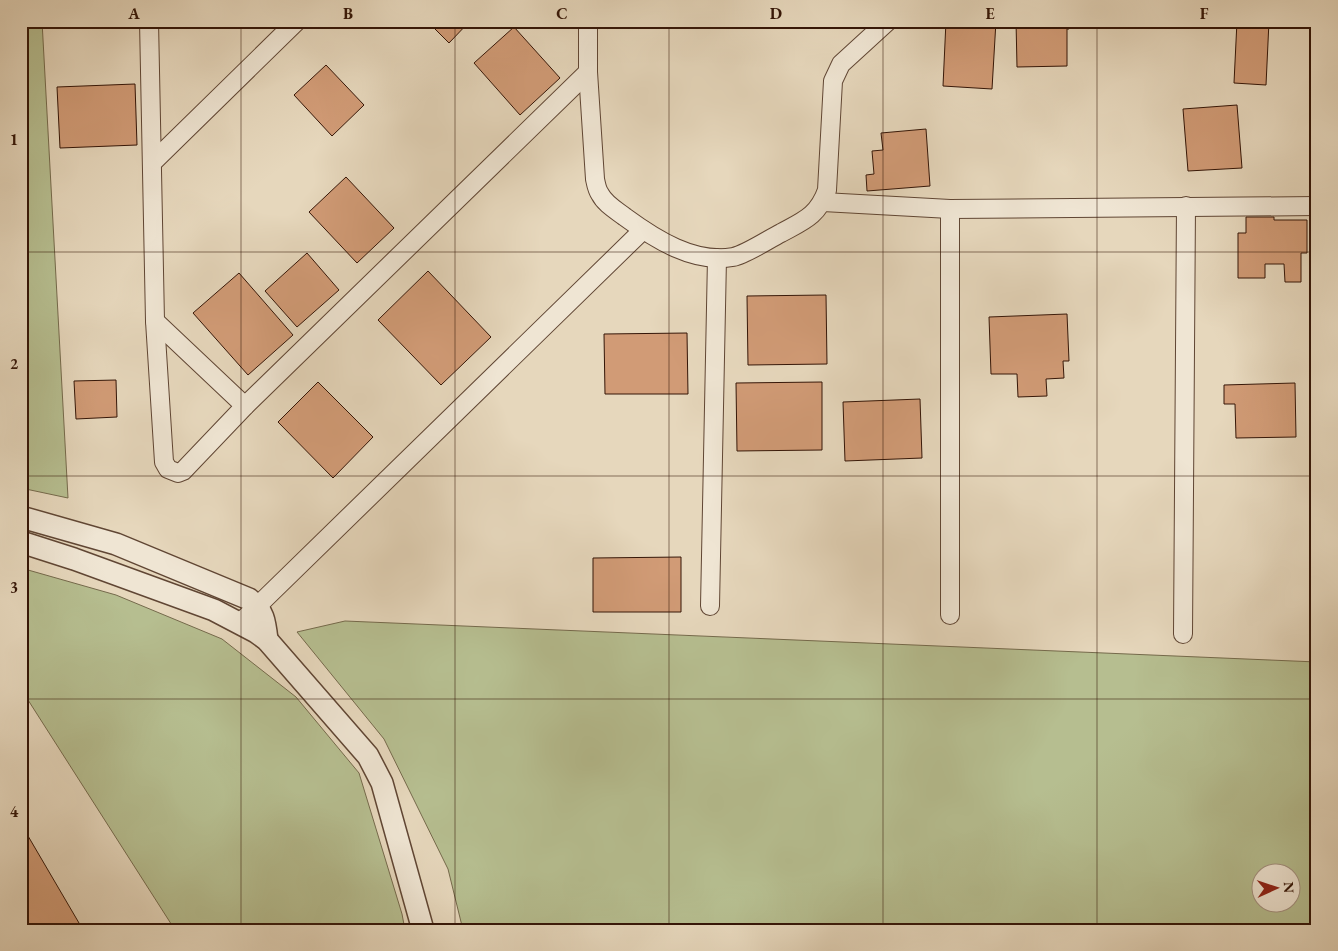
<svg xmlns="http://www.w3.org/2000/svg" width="1338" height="951" viewBox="0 0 1338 951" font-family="'EB Garamond',serif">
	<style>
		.green { fill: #b6be90; stroke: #756a4c; fill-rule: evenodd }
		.building { fill: #d19b76; stroke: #341507 }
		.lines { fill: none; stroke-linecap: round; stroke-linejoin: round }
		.minor-casing { stroke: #604634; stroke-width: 20 }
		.tertiary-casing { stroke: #604634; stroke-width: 24 }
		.minor { stroke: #efe5d3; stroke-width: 18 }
		.tertiary { stroke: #efe5d3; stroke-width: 21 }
		.grid { fill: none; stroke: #341507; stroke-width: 1; stroke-opacity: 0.55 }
		.neatline { fill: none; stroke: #341507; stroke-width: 2 }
		.grid-label { font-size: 16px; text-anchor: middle; font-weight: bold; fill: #341507 }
	</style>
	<rect width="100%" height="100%" fill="#e6d7bc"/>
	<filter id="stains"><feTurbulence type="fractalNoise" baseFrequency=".004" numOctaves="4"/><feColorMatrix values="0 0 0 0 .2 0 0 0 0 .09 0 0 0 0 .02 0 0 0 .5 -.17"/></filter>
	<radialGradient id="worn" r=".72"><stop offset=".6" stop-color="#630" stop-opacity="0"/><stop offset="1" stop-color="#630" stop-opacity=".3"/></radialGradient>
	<g class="green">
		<path d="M21,21H42L68,498L21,488Z"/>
		<path d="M21,568L116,595L222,639L296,697L359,773L402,914L405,930H175L21,689Z"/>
		<path d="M345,621L1317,662V930H463L448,869L384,739L297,632ZM1260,874H1290V904H1260Z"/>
	</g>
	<g class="building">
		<path d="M273,21H284L279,27Z"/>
		<path d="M427,21H470L449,43Z"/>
		<path d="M946,21H996L992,89L943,86Z"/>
		<path d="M1016,21H1068L1069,29H1067V66L1017,67Z"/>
		<path d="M1237,21H1269L1266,85L1234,83Z"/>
		<path d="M514,27L560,78L520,115L474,63Z"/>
		<path d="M326,65L364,105L332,136L294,95Z"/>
		<path d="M135,84L137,145L60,148L57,87Z"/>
		<path d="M1237,105L1242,168L1188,171L1183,109Z"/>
		<path d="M926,129L930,186L867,191L866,175L874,174L872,151L883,150L881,133Z"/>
		<path d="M346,177L394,228L357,263L309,212Z"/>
		<path d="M1246,217H1274V220H1307V253H1301V282H1285L1284,264H1265V278H1238V233H1246Z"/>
		<path d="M307,253L339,290L297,327L265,291Z"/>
		<path d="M428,271L491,337L441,385L378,320Z"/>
		<path d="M239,273L293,335L248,375L193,313Z"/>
		<path d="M826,295L827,364L748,365L747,296Z"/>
		<path d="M1067,314L1069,361H1063L1064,378L1046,379L1047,396L1018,397L1017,374H991L989,317Z"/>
		<path d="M687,333L688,394H605L604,334Z"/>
		<path d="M116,380L117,417L76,419L74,381Z"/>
		<path d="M318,382L373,437L333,478L278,422Z"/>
		<path d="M822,382V450L737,451L736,383Z"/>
		<path d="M1295,383L1296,437L1236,438L1235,404H1224V385Z"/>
		<path d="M920,399L922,458L845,461L843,402Z"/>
		<path d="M681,557V612H593V558Z"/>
		<path d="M21,824L79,923L69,930H21Z"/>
	</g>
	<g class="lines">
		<g class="minor-casing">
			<g id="minor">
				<path d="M149,21L155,321L164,462L168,469L178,473L183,471L245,406L588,72"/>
				<path d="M588,21V72L595,179C596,184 597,190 600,194C605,204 616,210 625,217C655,239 694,264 733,257C745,255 769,239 781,233C803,221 818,216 827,190L833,81L841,64L888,21"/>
				<path d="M153,162L297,21"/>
				<path d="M823,202L950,209L1317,206"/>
				<path d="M155,321L245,406"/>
				<path d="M710,606L717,258"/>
				<path d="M950,615V209"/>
				<path d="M240,623L643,230"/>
				<path d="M1183,634L1186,206"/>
			</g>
		</g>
		<g class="tertiary-casing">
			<g id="tertiary">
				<path d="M21,517L116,544L249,599C264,611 265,622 267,640"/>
				<path d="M21,542L74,559L214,610L256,632L267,640L368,756L382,783L423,930"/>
			</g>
		</g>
		<use href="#minor" class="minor"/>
		<use href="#tertiary" class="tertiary"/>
	</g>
	<path class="grid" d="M241,21V930M455,21V930M669,21V930M883,21V930M1097,21V930M21,252H1317M21,476H1317M21,699H1317"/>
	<rect width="1338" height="951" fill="none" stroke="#e6d7bc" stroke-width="55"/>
	<g transform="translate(1276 888) rotate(87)"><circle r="24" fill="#efe5d3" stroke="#a49281"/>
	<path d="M0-4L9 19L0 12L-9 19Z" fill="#8f2418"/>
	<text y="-8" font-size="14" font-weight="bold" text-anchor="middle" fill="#341507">N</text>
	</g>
	<rect x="28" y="28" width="1282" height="896" class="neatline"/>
	<g class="grid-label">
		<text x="134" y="19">A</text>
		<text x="348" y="19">B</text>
		<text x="562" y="19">C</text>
		<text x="776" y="19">D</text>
		<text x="990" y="19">E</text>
		<text x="1204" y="19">F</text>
		<text x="14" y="145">1</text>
		<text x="14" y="369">2</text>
		<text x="14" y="593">3</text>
		<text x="14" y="817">4</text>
	</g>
	<rect width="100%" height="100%" filter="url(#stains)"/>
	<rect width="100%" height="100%" fill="url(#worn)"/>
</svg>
